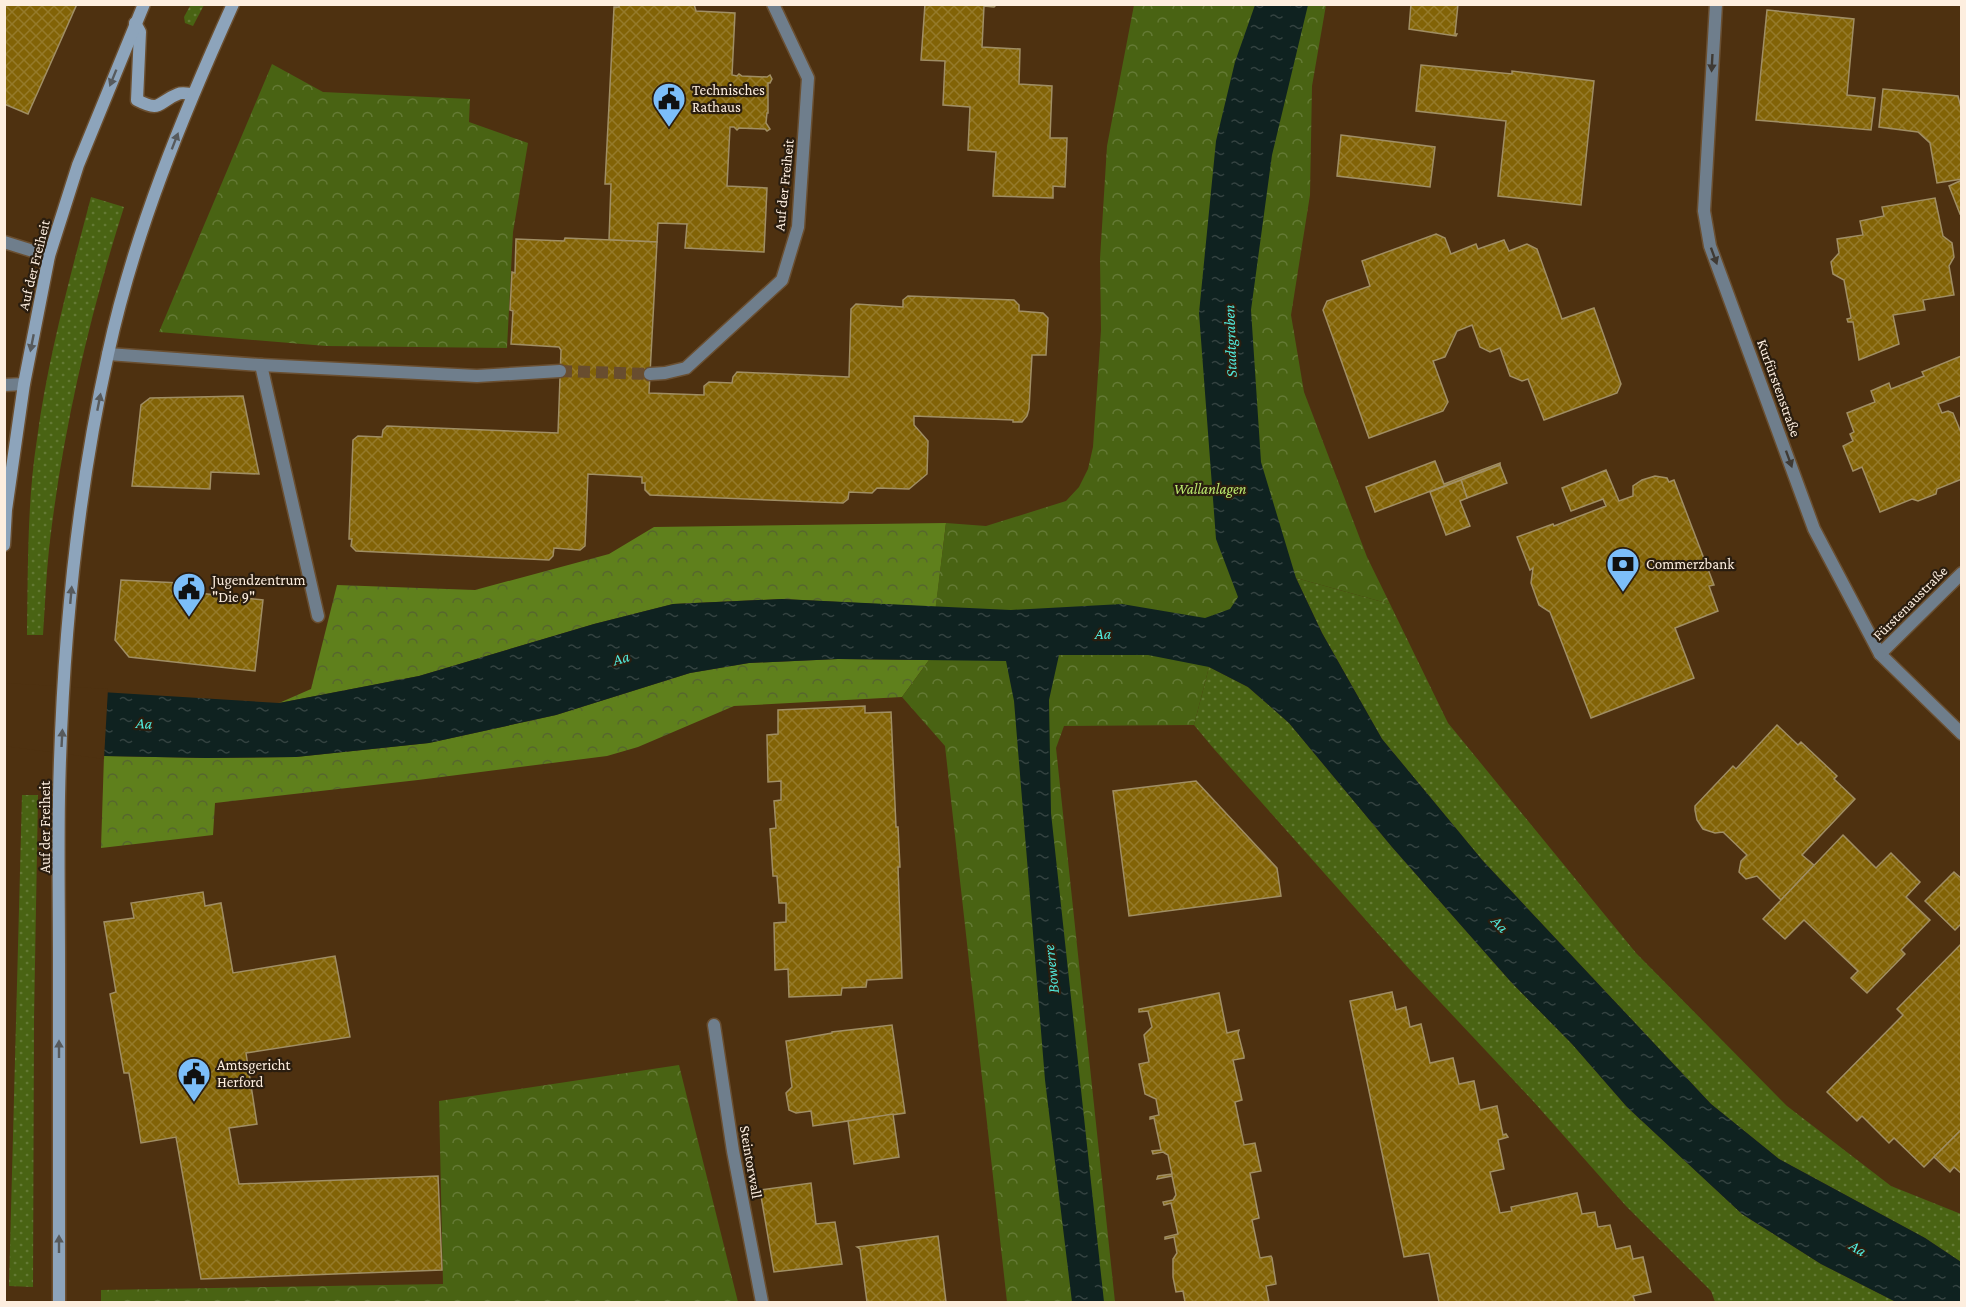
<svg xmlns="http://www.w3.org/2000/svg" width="1966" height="1307" viewBox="0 0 1966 1307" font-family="'Crimson Pro',serif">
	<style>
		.grass { fill: url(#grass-dots) }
		.forest { fill: url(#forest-crowns) }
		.park { fill: url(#park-crowns) }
		.water { fill: url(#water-ripples) }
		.pier { fill: #4e3110 }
		.building { fill: url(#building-cross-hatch); stroke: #a08e64; stroke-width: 1.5 }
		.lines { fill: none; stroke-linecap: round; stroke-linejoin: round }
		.minor-tunnel { stroke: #684d2f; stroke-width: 12; stroke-dasharray: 12 6; stroke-linecap: butt }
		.service-casing { stroke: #6a4f31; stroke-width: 15 }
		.minor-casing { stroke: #6a4f31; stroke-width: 15 }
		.secondary-casing { stroke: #6a4f31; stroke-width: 15 }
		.service { stroke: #6f7e8c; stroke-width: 12 }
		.minor { stroke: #6f7e8c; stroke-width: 12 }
		.secondary { stroke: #8da4bb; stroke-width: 12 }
		.oneway { fill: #3f3a34 }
		.oneway2 { fill: #575a5c }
		.labels { text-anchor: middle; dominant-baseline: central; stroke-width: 4.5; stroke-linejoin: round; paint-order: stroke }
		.poi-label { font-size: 15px; fill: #fdeedf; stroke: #2a1d0f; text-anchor: start }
		.street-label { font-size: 15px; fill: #fdeedf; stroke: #2a1d0f }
		.park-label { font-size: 15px; font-style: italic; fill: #bbe96e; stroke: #2a1d0f }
		.water-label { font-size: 16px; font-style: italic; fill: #51e9db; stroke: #2a1d0f }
	</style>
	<defs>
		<pattern id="grass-dots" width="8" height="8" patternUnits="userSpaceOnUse" patternTransform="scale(1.5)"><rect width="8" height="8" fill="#496313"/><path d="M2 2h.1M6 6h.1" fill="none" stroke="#647a35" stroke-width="1.8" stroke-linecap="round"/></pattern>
		<pattern id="forest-crowns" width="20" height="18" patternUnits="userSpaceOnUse" patternTransform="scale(1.5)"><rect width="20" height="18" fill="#5f801c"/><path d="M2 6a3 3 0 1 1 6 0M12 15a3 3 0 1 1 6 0" fill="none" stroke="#56662e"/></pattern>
		<pattern id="park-crowns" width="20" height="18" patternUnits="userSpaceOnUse" patternTransform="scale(1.5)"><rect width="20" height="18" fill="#496313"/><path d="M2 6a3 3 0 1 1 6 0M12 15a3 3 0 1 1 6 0" fill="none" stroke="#647a35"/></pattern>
		<pattern id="water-ripples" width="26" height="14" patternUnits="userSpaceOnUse" patternTransform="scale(1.5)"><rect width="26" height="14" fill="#0f2220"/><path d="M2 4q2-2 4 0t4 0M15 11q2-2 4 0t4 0" fill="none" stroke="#334240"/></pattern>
		<pattern id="building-cross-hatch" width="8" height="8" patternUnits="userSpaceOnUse" patternTransform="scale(1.5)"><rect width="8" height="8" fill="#826306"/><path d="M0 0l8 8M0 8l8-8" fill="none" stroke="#957a2a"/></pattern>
	</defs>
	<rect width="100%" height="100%" fill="#4e3110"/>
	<g class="grass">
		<path d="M191,4L204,5L193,26L185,23L184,17Z"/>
		<path d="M91,197L124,207C89,317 62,434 49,549C46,577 45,606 43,635H27C28,571 27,502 37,439C48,357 70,277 91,197Z"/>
		<path d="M1296,578L1390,604L1448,723L1636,953L1787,1106L1891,1186L1961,1214V1262L1925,1238L1779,1159L1711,1104L1483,861L1382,739L1322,633Z"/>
		<path d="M1209,667L1248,687L1289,723L1392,847L1511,982L1572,1044L1627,1107L1742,1214L1821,1264L1896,1302H1715L1711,1291L1626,1206L1533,1101L1411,971L1214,749L1194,725Z"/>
		<path d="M22,795H38L34,1020L33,1287L9,1286Z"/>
	</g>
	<g class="forest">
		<path d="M946,523L936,607L782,599L673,604L594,624L419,676L279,703L311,689L337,585L475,590L609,554L654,527Z"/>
		<path d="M838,659L929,660L902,697L734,706L638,747L607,756L418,780L215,803L213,835L101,848L104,756L206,758L296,757L429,743L556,715L690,673L749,663Z"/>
	</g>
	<g class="park">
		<path d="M1134,5H1326L1312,86L1310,195L1291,315L1304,392L1367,557L1390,604L1296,578L1209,667L1194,725L1064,726L1056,748L1115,1302H1007L945,746L902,697L929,660L946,523L986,526L1066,501L1079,487L1088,469L1093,447L1101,330L1100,259L1107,146Z"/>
		<path d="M272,64L323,92L470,99L469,122L528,143L513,232L507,348L326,346L159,332Z"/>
		<path d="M679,1065L738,1302H101V1290L443,1284L439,1101Z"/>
	</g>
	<path class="water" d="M1255,5H1308L1272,155L1251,310L1261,462L1296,578L1322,633L1382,739L1483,861L1711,1104L1779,1159L1925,1238L1961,1262V1302H1896L1821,1264L1742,1214L1627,1107L1572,1044L1511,982L1392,847L1289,723L1248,687L1209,667L1148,655H1059L1049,700L1051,813L1104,1302H1072L1045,1080L1014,701L1006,661L838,659L749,663L690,673L556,715L429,743L296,757L206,758L104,756L5,743L4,686L279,703L419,676L594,624L673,604L782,599L1011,610L1122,604L1205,618L1230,609L1238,597L1216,539L1199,313L1216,141L1235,62Z"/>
	<path class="pier" d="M4,683L108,689L104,759L4,746Z"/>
	<g class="building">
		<path d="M4,4H77L28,114L4,104Z"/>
		<path d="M619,4H694L696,11L735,13L732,75L737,76L739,74L742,76L767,77L770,75L772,79L770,83H768V113H767L766,123L770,129L767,131L765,129L739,128L737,130L734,127H730L727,186L767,188L764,252L685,248L687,224L658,223L657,242L609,240L611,184H605L614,7H619Z"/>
		<path d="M925,4H997L994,7L984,6L982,47L1020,49L1019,84L1052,86L1050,138H1067L1065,187L1053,186V198L993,196L996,152L968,150L970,107L943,105L945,61L921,60Z"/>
		<path d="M1411,4H1458L1455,34H1457L1456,36L1409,29Z"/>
		<path d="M1767,10L1854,19L1847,95L1875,98L1871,130L1756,120Z"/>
		<path d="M1421,65L1512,74V71L1594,81L1581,205L1498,196L1506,121L1416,111Z"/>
		<path d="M1883,89L1958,96L1962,112V179L1937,183L1930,143L1918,132L1879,127Z"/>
		<path d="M1341,135L1435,147L1430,187L1337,176Z"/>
		<path d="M1962,180V213L1960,214L1949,186Z"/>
		<path d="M1935,198L1943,236L1952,243L1954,257L1949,266L1954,295L1923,300L1925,310L1893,315L1899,344L1859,360L1853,322H1848L1847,319L1851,318L1844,280L1833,274L1831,262L1839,253L1837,239L1863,235L1860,221L1884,216L1882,207Z"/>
		<path d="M1436,234L1445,238L1451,254L1476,244L1478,249L1504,240L1509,251L1527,244L1537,249L1562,319L1594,308L1621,384L1617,393L1544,420L1528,379L1522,381L1510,376L1500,348L1490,352L1480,347L1472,325L1457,331L1445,357L1433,361L1448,402L1443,411L1369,438L1323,310L1327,301L1370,286L1362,261Z"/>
		<path d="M565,238L657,242L649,393L704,395V386L709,382L732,383L733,377L737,372L849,377L851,309L856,304L903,307V300L908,296L1014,300L1019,305V311L1043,313L1048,318L1046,355H1032L1029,409L1027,416L1022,422H1013V420L914,416V425L928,441L927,474L909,489L877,488L872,493L849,492L848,499L843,503L650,495L645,490V483H642V477L588,474L585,546L580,550L554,548L553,556L549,560L356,551L351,546L352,539H349L353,440L358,436L382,437L383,430L387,426L558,433L561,350L559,347L511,344L513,311L510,310L512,272L515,273L516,239L564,241Z"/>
		<path d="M1961,356L1962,395L1938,404L1942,413L1948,411L1953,413L1962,435V479L1937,489L1936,494L1918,501L1912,499L1880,512L1862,467L1853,471L1843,446L1853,441L1850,434L1854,432L1847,413L1875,402L1871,391L1889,383L1891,389L1924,376L1922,372Z"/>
		<path d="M243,396L259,474L211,472L210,489L132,486L141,405L150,398Z"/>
		<path d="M1435,461L1444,484L1500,463V465L1375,512L1366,487Z"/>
		<path d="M1500,465L1507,483L1467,498L1461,480Z"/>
		<path d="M1606,470L1619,501L1633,496V486L1642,480L1655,476L1667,478L1669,482L1674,480L1714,585L1709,586L1718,611L1675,628L1694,678L1591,718L1550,612L1539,605L1531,583L1533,568L1530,570L1517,537L1553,524L1554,526L1606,506L1603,499L1571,511L1562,488Z"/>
		<path d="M1461,480L1467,498L1460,501L1470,526L1446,535L1430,492Z"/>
		<path d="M121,580L199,584L198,593L263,600L255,671L129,657L115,640Z"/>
		<path d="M865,706V713L891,712L896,827H898L900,867H898L902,978L867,980L866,987L842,988L841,995L789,997L788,969L775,970L774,923L786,922V903H779L777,876H773L770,829L776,828L774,801L781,800V781L768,782L767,735L778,734V710Z"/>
		<path d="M1777,725L1798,745L1801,742L1837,776L1834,779L1855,799L1802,855L1814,865L1781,900L1757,876L1746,879L1739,872L1741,861L1747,855L1723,832L1715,833L1703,829L1697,820L1695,810V806L1733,766L1736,769Z"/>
		<path d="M1196,781L1277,868L1281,896L1129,916L1113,791Z"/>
		<path d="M1843,835L1876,868L1891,853L1920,882L1906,897L1930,920L1901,950L1905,954L1867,993L1851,978L1858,971L1804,920L1785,939L1763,919Z"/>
		<path d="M1954,872L1962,879V923L1955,930L1925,901Z"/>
		<path d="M203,892L205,906L221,903L233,973L335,956L350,1037L246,1053L257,1124L229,1128L239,1184L438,1176L442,1270L201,1279L176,1137L141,1143L129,1073H124L110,994L116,992L104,922L134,918L131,903Z"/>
		<path d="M1962,943V1129L1924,1167L1894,1138L1889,1143L1862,1116L1857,1121L1827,1092L1903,1015L1897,1009Z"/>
		<path d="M1392,992L1396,1010L1406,1007L1410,1027L1421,1024L1430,1063L1453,1058L1459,1084L1474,1081L1480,1110L1497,1106L1503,1135L1506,1134L1508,1137L1498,1140L1504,1169L1490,1172L1500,1213L1512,1211L1511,1207L1577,1193L1582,1214L1595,1212L1598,1227L1610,1225L1616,1249L1630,1246L1633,1259L1643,1257L1651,1292L1633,1296L1635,1302H1439L1429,1253L1404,1257L1350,1001Z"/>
		<path d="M1219,993L1227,1033L1239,1030L1238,1033L1244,1056V1058L1233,1060L1242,1100L1235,1102L1244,1145L1255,1143L1261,1171L1250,1173L1259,1218L1252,1220L1260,1258L1271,1256L1272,1258L1276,1284L1266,1286L1269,1302H1185L1183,1291L1176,1292L1173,1277V1259L1177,1253L1174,1237L1165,1239V1237L1178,1234L1171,1203L1164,1205L1163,1202L1173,1200L1176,1195L1172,1176L1157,1179L1158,1176L1172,1174L1168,1155L1163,1152L1153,1154L1152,1151L1161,1150L1154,1118L1150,1119V1117L1159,1115L1156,1099L1145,1094L1139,1064L1149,1062L1144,1035L1152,1027L1148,1011L1139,1012V1009Z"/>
		<path d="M892,1025L905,1113L813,1126L811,1111L796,1113L789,1110L786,1093L792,1087L786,1041L832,1033V1032Z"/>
		<path d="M893,1114L899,1157L854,1164L848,1121Z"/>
		<path d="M1962,1129V1174L1954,1167L1950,1172L1934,1157Z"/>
		<path d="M811,1183L816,1224L835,1222L842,1264L774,1272L760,1190Z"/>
		<path d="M938,1236L946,1302H867L860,1249L857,1247Z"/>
	</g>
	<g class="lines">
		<path class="minor-tunnel" d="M560,371L650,374"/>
		<g class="service-casing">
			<g id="service">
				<path d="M261,365L318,616"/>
				<path d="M714,1025L733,1151L762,1302"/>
			</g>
		</g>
		<g class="minor-casing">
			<g id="minor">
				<path d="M1716,4L1704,211L1710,246L1814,529L1880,654L1962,734"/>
				<path d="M4,242L49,256"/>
				<path d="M108,354L261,365L477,376L560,371"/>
				<path d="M650,374L665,373L686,368L782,280L798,227L808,78L773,4"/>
				<path d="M4,385L24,384"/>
				<path d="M1880,654L1962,573"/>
			</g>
		</g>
		<g class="secondary-casing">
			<g id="secondary">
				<path d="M135,23L140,32L137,100C162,113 157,102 178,94C182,92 189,94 193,94"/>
				<path d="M4,545L6,510L24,384L49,256L78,165L144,4"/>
				<path d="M59,1302C59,1189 59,1076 59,963C59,908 58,852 59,797C62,649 76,499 108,354C134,233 182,117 233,4"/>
			</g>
		</g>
		<use href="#service" class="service"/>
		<use href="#minor" class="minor"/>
		<use href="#secondary" class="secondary"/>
	</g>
	<defs><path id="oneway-solid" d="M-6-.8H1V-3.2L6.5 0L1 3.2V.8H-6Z" transform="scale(1.5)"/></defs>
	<g class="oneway">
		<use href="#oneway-solid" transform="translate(1712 63) rotate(93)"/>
		<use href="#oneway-solid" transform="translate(1714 256) rotate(70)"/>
		<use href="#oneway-solid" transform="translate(1789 459) rotate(70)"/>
	</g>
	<g class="oneway2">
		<use href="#oneway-solid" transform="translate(113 78) rotate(112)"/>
		<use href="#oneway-solid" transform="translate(175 141) rotate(-69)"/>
		<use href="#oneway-solid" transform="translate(32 343) rotate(101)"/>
		<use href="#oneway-solid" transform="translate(99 402) rotate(-79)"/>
		<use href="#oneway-solid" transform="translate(71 595) rotate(-85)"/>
		<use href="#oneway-solid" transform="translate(62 738) rotate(-87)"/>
		<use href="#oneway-solid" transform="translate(59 1049) rotate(-90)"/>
		<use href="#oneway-solid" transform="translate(59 1244) rotate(-90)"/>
	</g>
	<defs>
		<g id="civic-pin" transform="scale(1.725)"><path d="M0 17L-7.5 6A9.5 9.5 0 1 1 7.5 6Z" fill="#7cbef9" stroke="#2a1d0f"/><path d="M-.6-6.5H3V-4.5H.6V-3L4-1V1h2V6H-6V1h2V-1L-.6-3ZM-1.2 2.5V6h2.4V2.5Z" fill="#111"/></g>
		<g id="bank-pin" transform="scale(1.725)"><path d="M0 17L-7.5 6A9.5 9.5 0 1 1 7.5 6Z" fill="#7cbef9" stroke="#2a1d0f"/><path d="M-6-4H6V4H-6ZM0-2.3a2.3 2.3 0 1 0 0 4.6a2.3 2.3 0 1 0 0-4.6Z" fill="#111"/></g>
	</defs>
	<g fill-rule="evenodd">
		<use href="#civic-pin" x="669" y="99"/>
		<use href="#bank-pin" x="1623" y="564"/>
		<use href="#civic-pin" x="189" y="589"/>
		<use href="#civic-pin" x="194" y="1074"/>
	</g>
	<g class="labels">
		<g class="poi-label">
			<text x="692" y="90">Technisches<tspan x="692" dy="17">Rathaus</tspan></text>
			<text x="1646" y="564">Commerzbank</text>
			<text x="212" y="580">Jugendzentrum<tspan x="212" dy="17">"Die 9"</tspan></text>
			<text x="217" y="1065">Amtsgericht<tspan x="217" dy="17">Herford</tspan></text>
		</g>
		<g class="street-label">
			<text transform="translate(784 185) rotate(-84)">Auf der Freiheit</text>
			<text transform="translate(34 265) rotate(-76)">Auf der Freiheit</text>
			<text transform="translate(1779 388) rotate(70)">Kurfürstenstraße</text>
			<text transform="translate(1910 603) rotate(-45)">Fürstenaustraße</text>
			<text transform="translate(45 827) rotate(-90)">Auf der Freiheit</text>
			<text transform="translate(751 1162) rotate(80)">Steintorwall</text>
		</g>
		<g class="park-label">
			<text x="1210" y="489">Wallanlagen</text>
		</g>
		<g class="water-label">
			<text transform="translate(1230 341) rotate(-92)">Stadtgraben</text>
			<text x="1103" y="633">Aa</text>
			<text transform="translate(621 658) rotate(-16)">Aa</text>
			<text transform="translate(144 723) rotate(3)">Aa</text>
			<text transform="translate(1500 924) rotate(46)">Aa</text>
			<text transform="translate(1051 969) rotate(-96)">Bowerre</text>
			<text transform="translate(1858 1248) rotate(32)">Aa</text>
		</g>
	</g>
	<rect width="1966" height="1307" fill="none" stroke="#fdeedf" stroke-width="12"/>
</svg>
